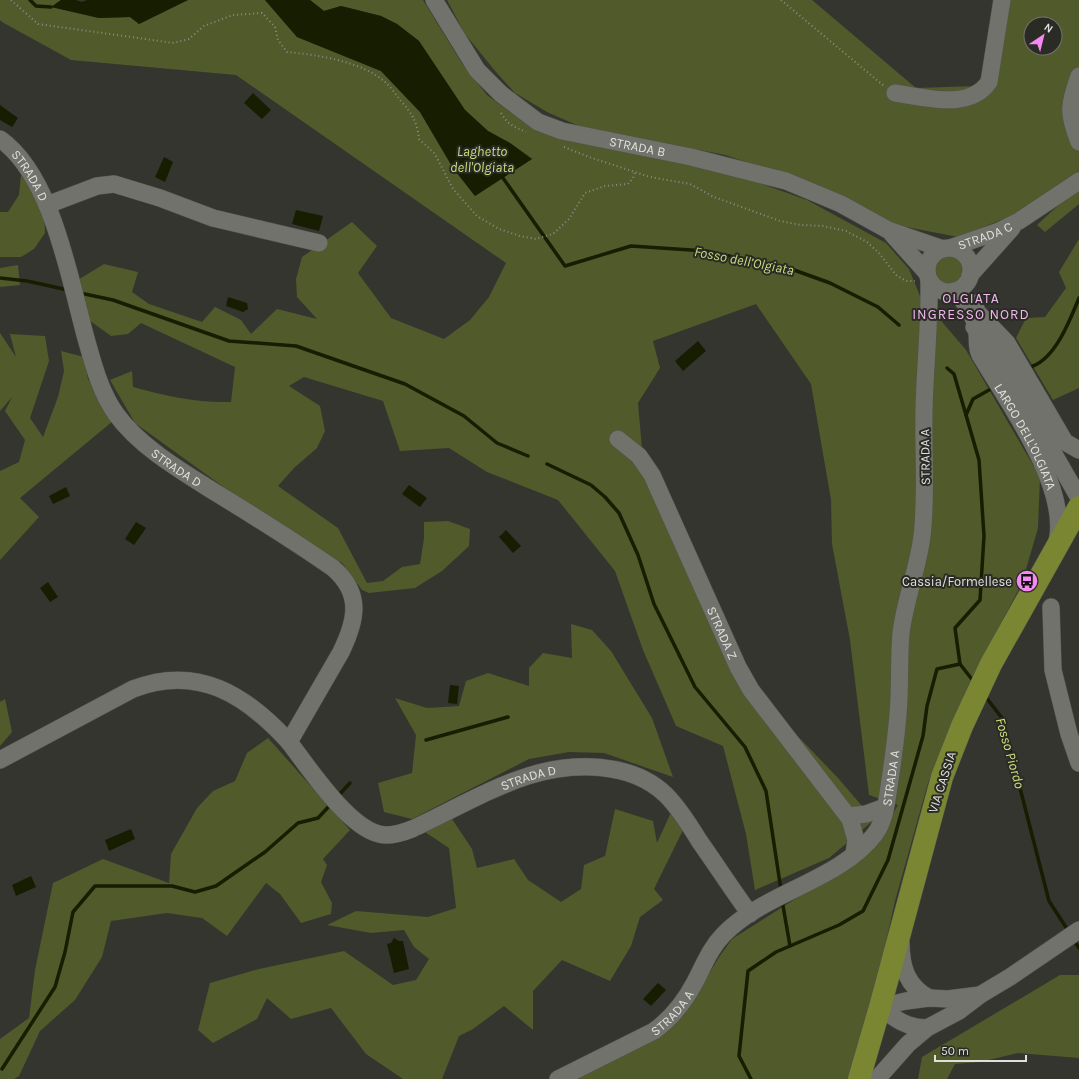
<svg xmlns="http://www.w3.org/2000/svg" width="1079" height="1079" viewBox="0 0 1079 1079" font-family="Karla,sans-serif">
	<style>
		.green { fill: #515a2b; fill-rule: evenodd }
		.water { fill: #171d00 }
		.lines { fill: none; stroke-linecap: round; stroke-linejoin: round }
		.stream { stroke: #171d00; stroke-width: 3.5 }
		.minor-casing { stroke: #53544e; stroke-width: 18 }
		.major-casing { stroke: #53544e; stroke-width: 23 }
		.path { stroke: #8b8c87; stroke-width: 2; stroke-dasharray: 1 3; stroke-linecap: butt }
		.minor { stroke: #71726b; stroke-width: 17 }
		.major { stroke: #7b8633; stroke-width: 22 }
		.labels { text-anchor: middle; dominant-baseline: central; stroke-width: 4; stroke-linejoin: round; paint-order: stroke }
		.street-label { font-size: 13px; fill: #dfe0dc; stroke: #2a2b25 }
		.poi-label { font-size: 13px; fill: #dfe0dc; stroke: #2a2b25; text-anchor: end }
		.water-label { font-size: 14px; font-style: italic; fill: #cbde7d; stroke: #2a2b25 }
		.neighbourhood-label { font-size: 14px; letter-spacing: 1px; fill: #f2b7ef; stroke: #2a2b25 }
	</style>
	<rect width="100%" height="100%" fill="#34352f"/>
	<g class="green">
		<path d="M0,0H61L52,7L99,18L130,17L139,24L188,0H265L297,37L381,71L420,112L453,168L475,196L532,159L510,143L488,131L465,110L419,41L397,24L381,16L341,6L324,11L310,0H423L463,65L487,95L536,131L566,139L740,176L807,200L886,243L909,269L920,296L966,350L1040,477L1038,528L1022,583L968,686L928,783L895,901L869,1019L849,1079H578L583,1074L666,1033L685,1014L719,957L732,939L871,851L898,805L869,795L850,640L832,544L831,500L811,384L756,304L653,341L660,368L638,403L643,460L745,681L838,778L874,820L829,858L755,890L746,834L723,746L676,726L643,650L615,571L558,500L487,472L449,448L400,451L383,401L304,377L289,386L320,406L325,431L317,448L294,468L278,486L338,528L367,583L383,581L402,567L420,564L424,538V522L448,521L470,529L469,546L442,571L415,588L369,593L362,590L342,563L261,514L135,423L110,380L132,371L133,387C166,396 197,403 231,402L235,367L141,323L128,334L111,336L86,318L76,281L104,264L138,272L132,292L149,304L202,322L215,307L241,320L251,334L277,309L317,319L297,297L296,279L302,257L352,222L377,246L358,273L391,318L444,339L470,320L489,297L506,263L236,75L71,60L2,22L0,20Z"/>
		<path d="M447,0H812L916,88L976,86L990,61L1001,0H1079V176L1021,212L958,237L896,225L811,183L725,155L579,126L549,113L515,93L496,72L465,34ZM1031,24H1055V48H1031Z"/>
		<path d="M21,175L44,206L45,233L34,249L21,257H0V212H8L19,195Z"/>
		<path d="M1079,186V204L1045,232L1037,225Z"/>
		<path d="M1079,239V388L1053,400L1016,338L1026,318L1045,317L1066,288L1059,272Z"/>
		<circle cx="948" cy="270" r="14"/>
		<path d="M18,265L20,285L0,287V268Z"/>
		<path d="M0,333L16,357L10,334L45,336L49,361L30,418L43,437L58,397L64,371L61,351L84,357L88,379L113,421L20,498L39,517L0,560V471L19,462L25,440L5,411L12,397L0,411Z"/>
		<path d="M571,624L592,630L611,651L652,718L673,777L604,753L569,752L529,759L412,819L384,812L378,783L412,773L416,735L395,698L427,708L459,706L466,681L488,673L529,686V668L543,653L572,658Z"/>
		<path d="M5,699L12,732L0,746V702Z"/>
		<path d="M268,738L350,830L323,859L327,865L321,882L332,903L331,914L301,923L280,894L266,883L227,936L202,918L167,913L111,921L102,957L75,1000L40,1031L19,1076L14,1079H0V1039L29,1018L35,970L53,883L103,859L169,883L171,854L197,808L213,791L235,781L247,753Z"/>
		<path d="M673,808L685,826L654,889L663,900L640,917L631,946L610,981L562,960L533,991V1030L504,1006L473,1029L459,1036L442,1079H403L366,1054L331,1008L291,1019L267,998L257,1019L213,1043L198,1030L210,983L259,969L344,951L393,985L416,980L429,959L414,947L404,930L371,933L327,925L356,911L428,917L456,908L449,848L422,830L450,816L472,849L477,868L514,859L528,880L561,902L581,889L584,865L605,856L615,809L653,821L657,843Z"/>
		<path d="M1060,975H1079V1058L1018,1053L980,1062L955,1064L947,1079H918L922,1057Z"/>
	</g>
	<g class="water">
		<path d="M61,0H76L82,2L87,0H188L139,24L130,17L99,18L51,7Z"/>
		<path d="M265,0H310L324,11L341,6L381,16L397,24L419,41L465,110L488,131L510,143L532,159L475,196L453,168L420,112L381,71L297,37Z"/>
		<path d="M253,93L271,110L262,119L244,103Z"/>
		<path d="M0,105L18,118L12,127L0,120Z"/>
		<path d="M164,157L173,162L165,182L155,177Z"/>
		<path d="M296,210L323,216L319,231L292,224Z"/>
		<path d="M228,297L247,303L248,309L243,312L226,306Z"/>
		<path d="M698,341L706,351L683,371L675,361Z"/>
		<path d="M409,485L427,498L420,507L402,494Z"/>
		<path d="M66,487L70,496L53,504L49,496Z"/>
		<path d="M136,522L146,528L134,545L125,539Z"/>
		<path d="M506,530L521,546L513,553L499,537Z"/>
		<path d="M48,582L58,597L50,602L40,588Z"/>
		<path d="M450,685L459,686L457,704L448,703Z"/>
		<path d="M131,829L135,839L109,851L105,840Z"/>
		<path d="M31,876L36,887L16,896L12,885Z"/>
		<path d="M394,938L399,941H403L409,969L394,973L387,944L391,943Z"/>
		<path d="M658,983L666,990L651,1006L643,999Z"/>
	</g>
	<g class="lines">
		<g class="stream">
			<path d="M30,0L36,6L51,7"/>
			<path d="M503,178L565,266L631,246L706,251L794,270L830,283L878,307L899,325"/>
			<path d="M0,278L27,281L68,290"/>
			<path d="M80,293L113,300L229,341L296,346L405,384L464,416L497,443L528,456"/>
			<path d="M1033,366C1056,357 1070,320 1079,298"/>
			<path d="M947,368L954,374L966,415"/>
			<path d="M547,464L591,485L605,497L619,513L638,555L654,604L695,687L745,747L766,791L781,890"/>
			<path d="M974,682L960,664L955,628L980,600L984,536L979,460L966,415L973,399L989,390"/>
			<path d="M985,696L1002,718L1049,901L1069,932"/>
			<path d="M426,740L508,717"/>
			<path d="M337,797L350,783"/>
			<path d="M782,900L790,946"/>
			<path d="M1073,939L1079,948"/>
			<path d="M2,1069L55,987L65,952L73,912L95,886H172L195,892L216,886L265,852L298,823L318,818L332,803"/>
			<path d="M751,1079L739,1056L748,971L776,952L839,925L863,911L888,860L923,736L927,706L937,669L960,664"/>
		</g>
		<g class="minor-casing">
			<g id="minor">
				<path id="s1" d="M434,0L477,70L501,94L538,122L562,131L691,157L786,181L841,204L888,230L943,249"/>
				<path d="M1079,76C1069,106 1067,112 1079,142"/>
				<path d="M895,93C925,97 969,111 989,82L1002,0"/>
				<path id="s2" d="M0,139C53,176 70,282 87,342C94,367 101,393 116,414C140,447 180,470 213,491C254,516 294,541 333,568C363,594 356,621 341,652L289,742C246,695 198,664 133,689L0,760"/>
				<path d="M47,205L97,186L114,184L160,198L213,218L319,243"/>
				<path d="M892,234L927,273"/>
				<path id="s3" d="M950,248L999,231L1019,221L1079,181"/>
				<circle cx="949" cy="270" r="22"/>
				<path d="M970,275L1012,228"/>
				<path id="s4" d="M954,291C965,301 976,318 977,333C978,341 976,347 980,355C1007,401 1070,487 1057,542"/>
				<path d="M973,303L978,313L1007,343L1065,442L1079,450"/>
				<path d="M974,327L993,347L1079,498"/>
				<path id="s5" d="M618,439L639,456L652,475L738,667L751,690L850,819L856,840L854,854"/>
				<path d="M1051,607L1053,670L1069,734L1079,763"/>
				<path id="s6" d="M289,742C309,768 347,826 379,834C390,837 402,833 412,829C449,812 490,788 528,776C572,762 631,761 666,795C680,809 690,826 700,842C717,866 733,891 750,914"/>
				<path d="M848,816L866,814L885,807"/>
				<path d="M901,943C901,967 907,986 929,998"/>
				<path d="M880,1007L906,1001L929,998L948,999L980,995"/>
				<path d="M880,1007C895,1019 907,1028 927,1028"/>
				<path id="s7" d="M558,1079L654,1031C672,1018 685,1001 695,982C704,965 710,948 724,934C765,892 839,881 875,834C886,819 887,798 890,780C894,753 898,726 899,698C900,677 899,655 901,633C905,600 918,569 922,536C927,494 923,452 924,410C925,366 930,323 929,280"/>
				<path d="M877,1079L908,1044L927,1028L959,1011L980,995L1010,977L1079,930"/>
			</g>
		</g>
		<g class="major-casing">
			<path id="major" d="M859,1079L880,1007L942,777L962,726L991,664L1079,507"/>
		</g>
		<g class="path">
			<path d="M11,0L38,24L174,43L189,39L204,26L233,15L262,13L275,27L278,40L287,52C318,55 361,61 385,82C391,87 396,95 401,101C412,114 417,121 419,139L435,154L453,189L477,216L499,229L520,236L536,239L553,234L569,219L585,193L605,186L628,184L633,178L635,172"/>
			<path d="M781,0L884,86"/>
			<path d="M501,113C507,124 514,127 526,132"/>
			<path d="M564,147L589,157L650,177L690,184L714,197L780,221L801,225L823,226L846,231L867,242L879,253L896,275L906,281H915"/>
		</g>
		<use href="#minor" class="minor"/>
		<use href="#major" class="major"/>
	</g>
	<defs>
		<g id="bus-disc" transform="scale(1.15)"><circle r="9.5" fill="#f489f1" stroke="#2a2b25"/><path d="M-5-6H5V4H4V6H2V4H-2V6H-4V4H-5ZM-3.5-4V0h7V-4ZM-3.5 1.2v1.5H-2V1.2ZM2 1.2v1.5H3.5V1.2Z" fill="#111"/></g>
	</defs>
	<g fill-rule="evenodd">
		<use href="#bus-disc" x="1027" y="581"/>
	</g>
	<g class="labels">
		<g class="street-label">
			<text stroke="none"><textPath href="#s1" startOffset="265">STRADA B</textPath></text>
			<text stroke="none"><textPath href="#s2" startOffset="48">STRADA D</textPath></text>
			<text stroke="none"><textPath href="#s3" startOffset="37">STRADA C</textPath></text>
			<text stroke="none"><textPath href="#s4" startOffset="165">LARGO DELL'OLGIATA</textPath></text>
			<text transform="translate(925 457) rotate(-91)">STRADA A</text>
			<text stroke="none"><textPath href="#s2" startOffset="384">STRADA D</textPath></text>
			<text stroke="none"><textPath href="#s5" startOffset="223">STRADA Z</textPath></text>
			<text stroke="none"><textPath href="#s7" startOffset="469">STRADA A</textPath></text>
			<text stroke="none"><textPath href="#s6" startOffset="292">STRADA D</textPath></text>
			<text transform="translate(942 782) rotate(-72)">VIA CASSIA</text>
			<text stroke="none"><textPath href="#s7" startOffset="133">STRADA A</textPath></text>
		</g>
		<g class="poi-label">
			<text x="1012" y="581">Cassia/Formellese</text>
		</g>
		<g class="water-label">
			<text x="482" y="151">Laghetto<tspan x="482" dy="16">dell'Olgiata</tspan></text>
			<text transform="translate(744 261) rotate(11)">Fosso dell’Olgiata</text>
			<text transform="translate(1010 753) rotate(74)">Fosso Piordo</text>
		</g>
		<g class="neighbourhood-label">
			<text x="971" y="298">OLGIATA<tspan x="971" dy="16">INGRESSO NORD</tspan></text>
		</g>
	</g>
	<g transform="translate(1043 36) rotate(35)"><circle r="19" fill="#2a2b25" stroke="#72736e"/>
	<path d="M0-3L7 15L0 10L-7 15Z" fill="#f489f1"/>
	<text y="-6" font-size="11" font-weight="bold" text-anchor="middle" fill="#dfe0dc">N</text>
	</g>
	<path d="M935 1055v6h91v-6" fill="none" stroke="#dfe0dc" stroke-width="2"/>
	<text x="941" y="1055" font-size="12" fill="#dfe0dc" stroke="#2a2b25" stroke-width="3" paint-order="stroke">50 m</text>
</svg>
